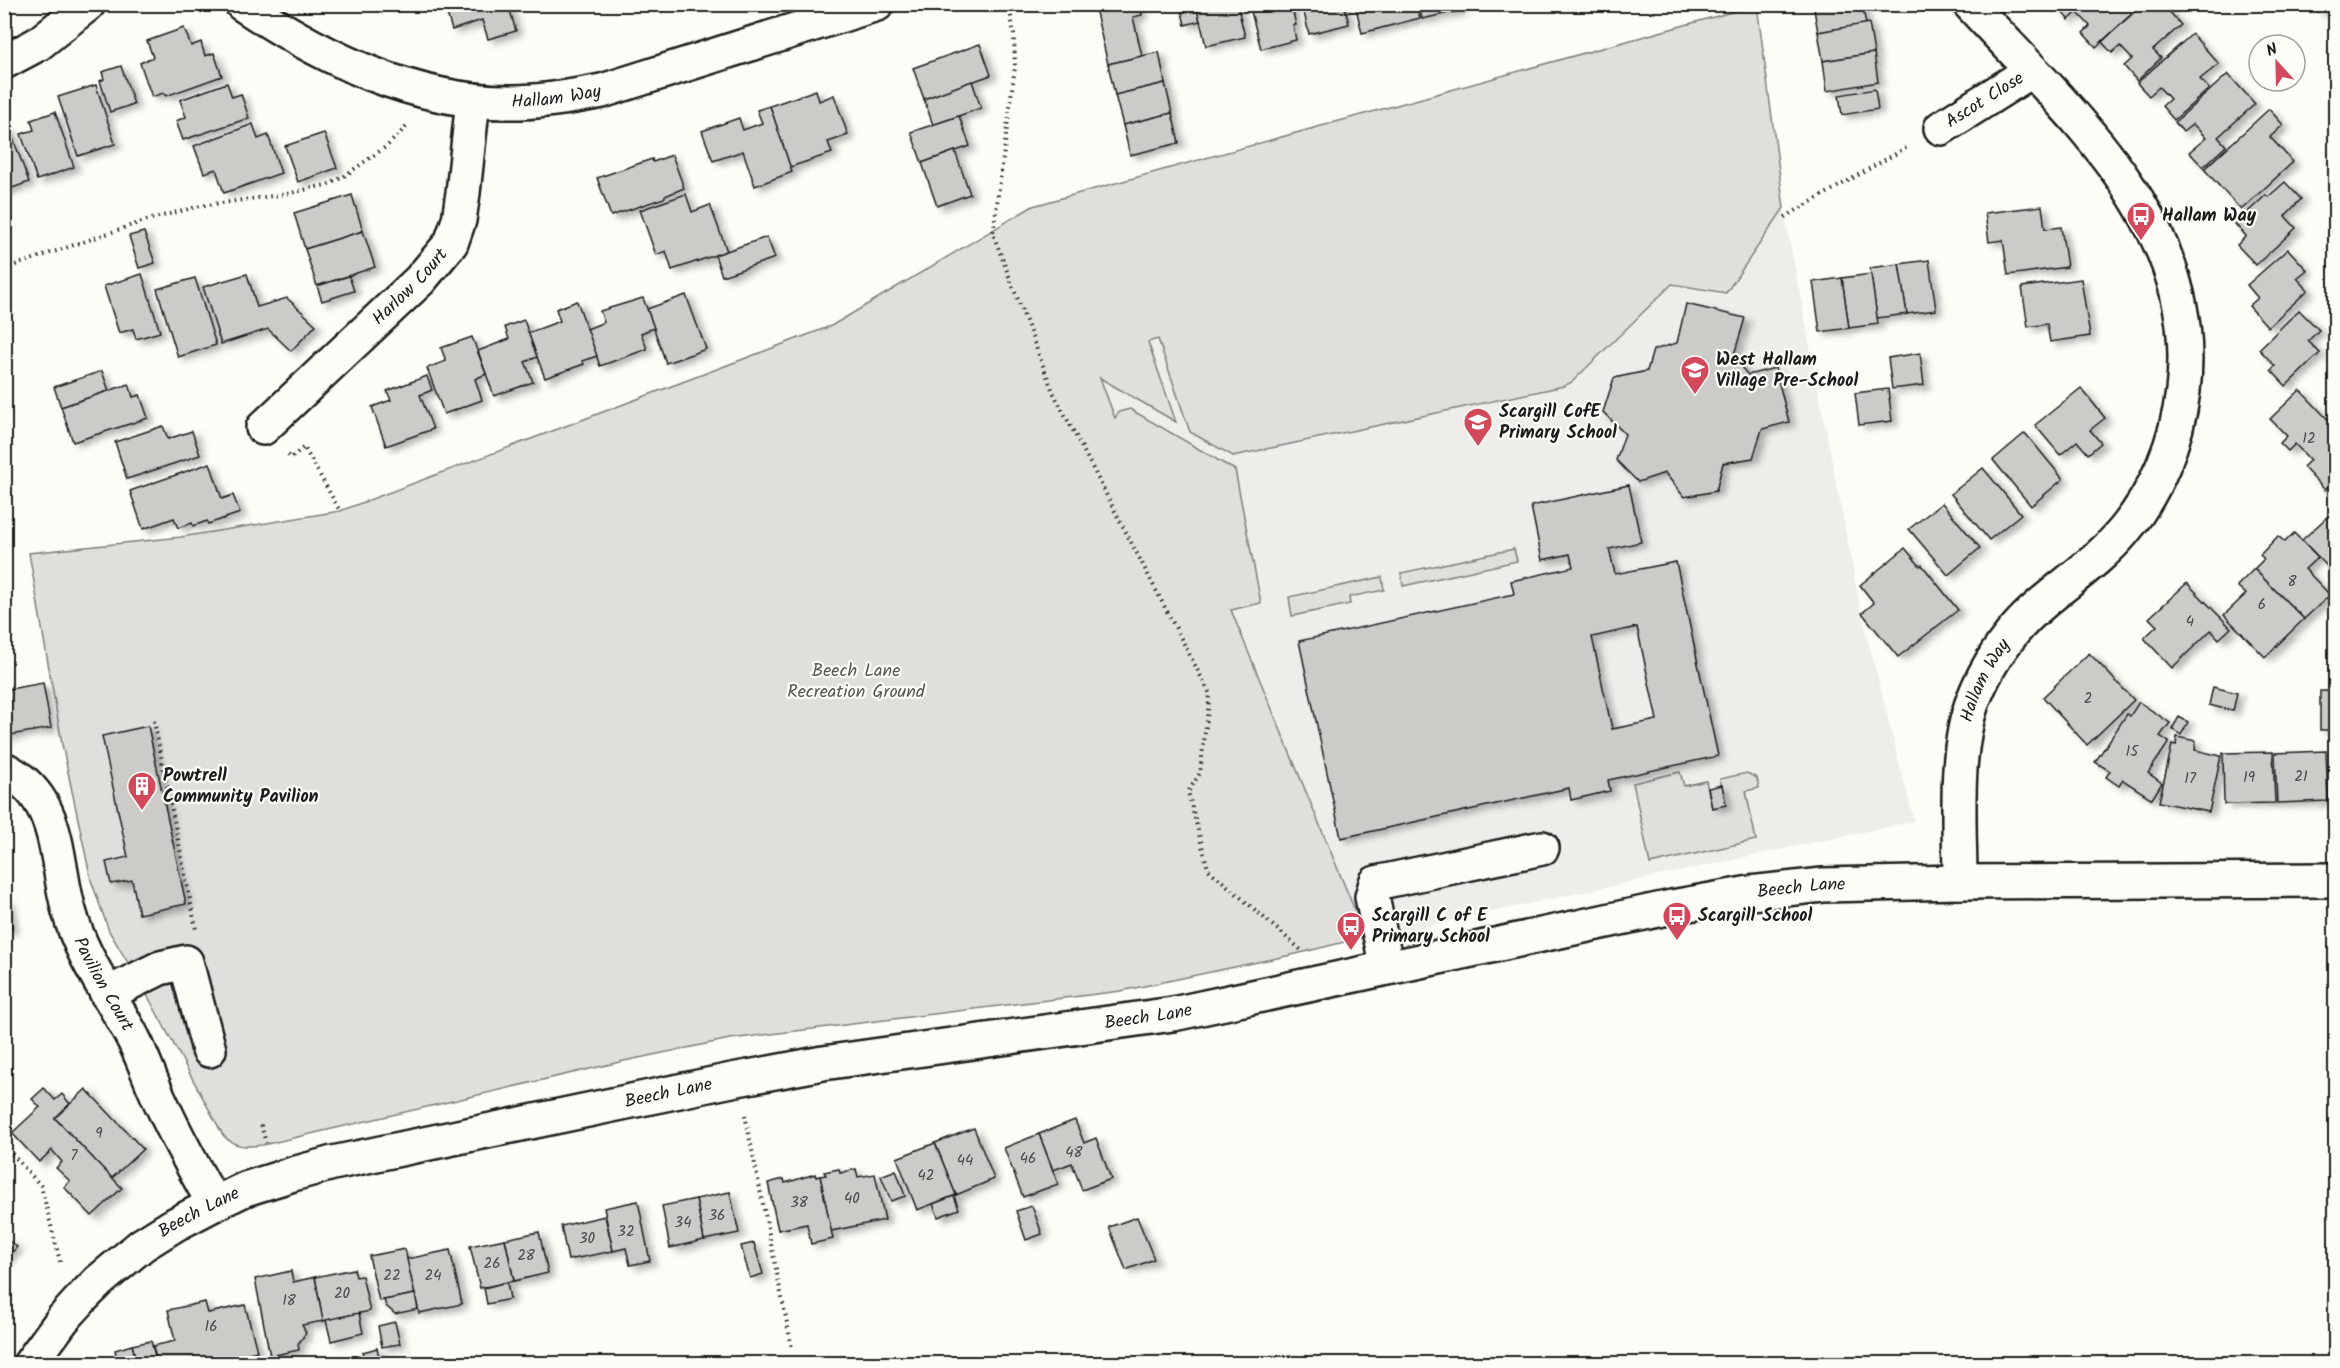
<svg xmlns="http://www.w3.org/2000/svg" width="2340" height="1368" viewBox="0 0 2340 1368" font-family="Kalam,sans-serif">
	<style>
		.built { fill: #eeede9 }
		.green { fill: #e0dfdb; stroke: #7e7e7c; stroke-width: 1.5 }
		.building { fill: #cccbc8; stroke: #1c1c1c; stroke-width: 1.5; fill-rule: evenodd; filter: url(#shadow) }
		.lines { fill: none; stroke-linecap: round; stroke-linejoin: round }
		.minor-casing { stroke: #1c1c1c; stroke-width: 38 }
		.path { stroke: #1c1c1c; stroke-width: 4; stroke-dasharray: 1.5 4.5; stroke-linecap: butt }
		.minor { stroke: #fdfcf7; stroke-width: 33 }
		.labels { text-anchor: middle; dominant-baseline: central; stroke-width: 4.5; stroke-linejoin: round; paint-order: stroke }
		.number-label { font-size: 15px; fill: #484847 }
		.street-label { font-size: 18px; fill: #1c1c1c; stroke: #fdfcf7 }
		.poi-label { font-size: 18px; font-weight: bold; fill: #1c1c1c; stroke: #fdfcf7; text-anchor: start }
		.park-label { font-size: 18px; fill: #575655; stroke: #fdfcf7 }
	</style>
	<defs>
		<filter id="shadow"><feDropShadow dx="6" dy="4" stdDeviation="3" flood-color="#0004"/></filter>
	</defs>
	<rect width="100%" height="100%" fill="#fdfcf7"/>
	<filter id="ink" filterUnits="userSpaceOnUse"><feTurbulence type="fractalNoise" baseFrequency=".0167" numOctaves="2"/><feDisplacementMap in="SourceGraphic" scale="12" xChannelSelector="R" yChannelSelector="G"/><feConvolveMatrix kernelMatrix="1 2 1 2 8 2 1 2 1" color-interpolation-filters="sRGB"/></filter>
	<g filter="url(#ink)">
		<path class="built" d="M1757,5L1785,217L1861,612L1914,821L1407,930L1395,923L1364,930L1361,938L1139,478L1033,206Z"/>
		<g class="green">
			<path d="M1757,5L1784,208L1726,293L1672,284L1572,382L1564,386L1233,456L1190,432L1158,339L1148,342L1176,422L1100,378L1115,418L1119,412L1130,409L1235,470L1261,603L1231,610L1363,930L1361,938L1296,954L1121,991L730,1039L624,1061L263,1145C248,1147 234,1148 223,1135L146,993L109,931L91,880L62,744L29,553L181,537L340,511L831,326L1033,206Z"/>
			<path d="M1514,549L1517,561L1403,586L1401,573Z"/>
			<path d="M1382,577L1384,590L1349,597L1350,604L1292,616L1289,597Z"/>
			<path d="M1680,772L1684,786L1706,781L1712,808L1726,805L1720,779L1747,773L1757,778L1759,788L1746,791L1756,840L1650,864L1633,783Z"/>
		</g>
		<g class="building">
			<path d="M444,4H508L516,31L488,39L482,20L452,30Z"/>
			<path d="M1094,4H1140L1142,15L1133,17L1142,56L1108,64Z"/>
			<path d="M1180,4H1196L1200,21L1185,25Z"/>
			<path d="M1196,4H1237L1245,37L1206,46Z"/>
			<path d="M1249,4H1291L1296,25H1293L1296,40L1261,49Z"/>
			<path d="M1302,4H1344L1349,24L1309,34Z"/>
			<path d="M1355,4H1416L1420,18L1362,33Z"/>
			<path d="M1419,4H1461L1462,10L1422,19Z"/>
			<path d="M1813,4H1862L1866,24L1818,32Z"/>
			<path d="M2063,4H2138L2140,6L2096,47L2083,33L2090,26L2077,12L2069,20L2059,9Z"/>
			<path d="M2143,4H2163L2181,25L2153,50L2161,58L2137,81L2124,66L2132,59L2120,46L2112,53L2102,42Z"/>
			<path d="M2315,4H2334L2335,7L2318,12Z"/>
			<path d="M1869,23L1874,53L1823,61L1818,32Z"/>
			<path d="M184,28L191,46L201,42L205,56L214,53L222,76L166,96L163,93L152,97L140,63L153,57L147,41Z"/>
			<path d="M2192,34L2219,64L2200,79L2209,89L2174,120L2162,106L2170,99L2159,87L2149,96L2137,83Z"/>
			<path d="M980,44L991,75L924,99L913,68Z"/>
			<path d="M1159,52L1165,83L1115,95L1108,64Z"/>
			<path d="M1874,53L1878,82L1827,91L1823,61Z"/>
			<path d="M121,66L134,104L110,112L100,81L104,79L102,72Z"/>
			<path d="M2228,74L2255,104L2218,137L2226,146L2203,167L2189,152L2206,138L2193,124L2183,132L2175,122Z"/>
			<path d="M972,81L981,108L933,125L924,99Z"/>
			<path d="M227,83L232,97L241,94L249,118L183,140L176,121L186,117L180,100Z"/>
			<path d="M1165,83L1172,113L1123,125L1115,95Z"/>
			<path d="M96,85L115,144L78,156L58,97Z"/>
			<path d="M1875,89L1878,109L1842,115L1839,95Z"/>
			<path d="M816,90L819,101L834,95L848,135L828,142L832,153L790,167L770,106Z"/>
			<path d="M770,106L792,172L755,186L743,151L713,161L702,131L739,118L743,130L762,123L757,110Z"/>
			<path d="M2269,109L2283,125L2270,137L2293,162L2241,210L2204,169Z"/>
			<path d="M55,112L74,167L37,180L21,134L34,130L31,120Z"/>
			<path d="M1172,113L1179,143L1130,155L1123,125Z"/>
			<path d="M959,116L970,146L922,163L911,132Z"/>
			<path d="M253,124L258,139L268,135L281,173L224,193L216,169L204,173L194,146Z"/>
			<path d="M9,127L29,182L4,191V129Z"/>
			<path d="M324,133L337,168L298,182L285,146Z"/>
			<path d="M955,151L970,194L937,206L922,163Z"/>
			<path d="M672,155L684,188L665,196L664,198L611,216L597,178L652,159L653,162Z"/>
			<path d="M2285,182L2301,199L2285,216L2296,228L2256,265L2237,245L2246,236L2235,224L2266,195L2268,197Z"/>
			<path d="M686,194L692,212L710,205L727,251L672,270L666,251L656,255L640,210Z"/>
			<path d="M352,195L363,231L305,249L294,213Z"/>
			<path d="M2042,206L2045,229L2061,227L2067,267L2008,275L2003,240L1989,242L1985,213Z"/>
			<path d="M363,231L375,267L317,286L305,249Z"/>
			<path d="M144,232L155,263L139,268L129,236Z"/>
			<path d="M767,237L775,258L722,276L715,255Z"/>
			<path d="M2288,249L2307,270L2297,278L2308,290L2268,327L2249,306L2258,298L2247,285Z"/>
			<path d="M1929,260L1936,310L1907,314L1899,264Z"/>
			<path d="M1899,264L1907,314L1877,318L1870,268Z"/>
			<path d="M142,274L160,332L136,339L133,329L119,333L104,286Z"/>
			<path d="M247,274L257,307L287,298L316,325L291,351L268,329L221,344L203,287Z"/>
			<path d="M1871,274L1878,324L1849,328L1842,278Z"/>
			<path d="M349,276L354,291L322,301L317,286Z"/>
			<path d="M195,278L216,345L178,357L157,289Z"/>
			<path d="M1842,278L1849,328L1820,332L1813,282Z"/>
			<path d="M2081,279L2090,336L2050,342L2047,324L2028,327L2022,287Z"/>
			<path d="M686,295L706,349L666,363L647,309Z"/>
			<path d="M643,298L654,328L641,333L647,349L600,366L587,329L604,322L600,311Z"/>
			<path d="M577,301L597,356L582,361L584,364L545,378L528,333L560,321L556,309Z"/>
			<path d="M1686,304L1745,318L1733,358L1748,375L1775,368L1789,422L1762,429L1753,458L1723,463L1716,491L1684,497L1665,473L1638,482L1616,460L1625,434L1603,412L1614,378L1647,371L1653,350L1677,343Z"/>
			<path d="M2299,310L2319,330L2308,341L2320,353L2286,386L2271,370L2275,366L2259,349Z"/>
			<path d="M524,320L537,357L525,362L533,382L494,396L478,351L509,339L505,327Z"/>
			<path d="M472,337L486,374L475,379L482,400L444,414L427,368L446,361L441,348Z"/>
			<path d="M1920,353L1924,385L1892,389L1888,358Z"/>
			<path d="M102,371L109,391L61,407L54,387Z"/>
			<path d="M427,376L432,390L420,395L433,429L386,446L372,407L391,400L387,391Z"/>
			<path d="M129,384L133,397L140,395L148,418L73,442L61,407Z"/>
			<path d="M2081,388L2105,418L2090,430L2101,443L2088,454L2077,441L2060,455L2035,425Z"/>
			<path d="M1888,389L1892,421L1859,425L1855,393Z"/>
			<path d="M2300,390L2336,428V480L2325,490L2303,467L2310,460L2295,444L2288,451L2280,443L2287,436L2270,419Z"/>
			<path d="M163,426L168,439L192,431L200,455L127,479L115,442Z"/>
			<path d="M2025,433L2063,479L2031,506L1993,460Z"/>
			<path d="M210,463L222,499L233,495L240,513L208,524L207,521L193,526L192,523L178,528L174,518L143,529L130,491Z"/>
			<path d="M1983,468L2021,514L1989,540L1951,494Z"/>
			<path d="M1629,485L1641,542L1609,549L1615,574L1676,562L1718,756L1608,780L1610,791L1571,800L1569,788L1341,838L1299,641L1514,594L1511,581L1573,567L1570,554L1542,560L1531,506ZM1637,627L1657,720L1612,729L1592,637Z"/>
			<path d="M1942,503L1980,548L1948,575L1909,529Z"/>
			<path d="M2336,509V560L2328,567L2302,540Z"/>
			<path d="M2294,533L2318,557L2305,569L2330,595L2304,619L2254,569L2264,559L2260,555L2278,536L2285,542Z"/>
			<path d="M1905,548L1920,566L1922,565L1958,610L1898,657L1862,613L1874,603L1860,585Z"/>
			<path d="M2254,569L2304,619L2265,657L2224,615L2246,594L2237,586Z"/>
			<path d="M2187,583L2231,628L2219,639L2211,630L2172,668L2144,638L2157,626L2149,618Z"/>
			<path d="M2089,653L2134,700L2087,745L2043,697Z"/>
			<path d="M43,683L51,728L4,736V690Z"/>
			<path d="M2213,687L2237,693L2233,711L2209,705Z"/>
			<rect x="2320" y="691" width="16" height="39"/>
			<path d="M2139,702L2170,723L2160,736L2169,742L2148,773L2162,783L2152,799L2123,780L2119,786L2106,777L2110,771L2095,762L2127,714L2130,716Z"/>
			<path d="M2179,717L2188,722L2181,735L2172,729Z"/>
			<path d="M148,726L186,904L139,914L132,880L111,884L106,862L128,857L102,736Z"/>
			<path d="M2177,737L2196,741L2195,750L2221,756L2209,812L2159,802L2172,745L2176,746Z"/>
			<path d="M2326,751L2328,801L2277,803L2275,753Z"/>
			<path d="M2273,752L2275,803L2224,804L2223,753Z"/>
			<path d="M1722,785L1726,805L1712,808L1708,788Z"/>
			<path d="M4,901H9L12,929L4,930Z"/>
			<path d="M44,1088L55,1100L62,1094L70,1104L55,1118L122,1188L92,1216L64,1187L70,1181L56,1168L62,1162L52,1150L39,1162L12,1133L40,1107L32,1099Z"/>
			<path d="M86,1089L143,1149L112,1178L55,1118Z"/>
			<path d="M1075,1120L1084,1143L1096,1138L1111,1179L1082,1190L1072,1163L1053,1170L1039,1134Z"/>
			<path d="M974,1128L994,1179L956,1195L935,1143Z"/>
			<path d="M1039,1134L1058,1184L1023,1197L1004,1148Z"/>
			<path d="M935,1143L956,1195L917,1210L897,1158Z"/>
			<path d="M839,1169L840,1173L856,1169L858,1177L875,1174L885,1220L831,1231L820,1176L826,1175L824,1172Z"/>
			<path d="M896,1170L905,1196L891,1201L881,1176Z"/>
			<path d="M815,1174L816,1177L820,1176L833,1239L811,1244L807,1224L778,1230L768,1183L784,1179L785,1183Z"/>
			<path d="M730,1192L739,1233L704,1240L696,1199Z"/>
			<path d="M954,1196L959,1209L938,1217L933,1204Z"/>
			<path d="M696,1199L704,1240L670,1248L662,1206Z"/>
			<path d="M638,1201L650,1261L630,1265L626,1248L613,1251L604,1208Z"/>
			<path d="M1032,1206L1042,1234L1026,1240L1016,1211Z"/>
			<path d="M605,1216L613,1251L568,1260L561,1226Z"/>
			<path d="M1137,1217L1154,1259L1126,1270L1109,1227Z"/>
			<path d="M539,1232L548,1273L514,1281L505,1239Z"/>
			<path d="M4,1238L17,1247L4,1262Z"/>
			<path d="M505,1239L514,1281L480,1288L470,1246Z"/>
			<path d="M754,1243L763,1274L750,1278L741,1246Z"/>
			<path d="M405,1249L415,1294L379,1301L369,1256Z"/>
			<path d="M450,1250L462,1304L419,1313L407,1259Z"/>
			<path d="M354,1269L356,1277L362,1276L370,1311L323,1321L315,1277Z"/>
			<path d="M291,1271L293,1282L315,1277L323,1321L302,1325L306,1333L298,1344L299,1350L270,1356L255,1279Z"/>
			<path d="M507,1282L510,1299L487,1304L484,1288Z"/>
			<path d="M415,1294L418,1309L395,1314L386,1306L384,1300Z"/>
			<path d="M205,1302L208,1313L245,1305L257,1351L240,1355L242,1364H157L153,1346L175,1341L168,1310Z"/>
			<path d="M359,1313L363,1333L331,1341L326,1320Z"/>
			<path d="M395,1322L400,1344L382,1347L378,1326Z"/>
			<path d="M151,1341L157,1364H137L132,1345Z"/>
			<path d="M132,1345L137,1364H118L115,1350Z"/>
			<path d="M377,1348L381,1364H366L363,1352Z"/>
		</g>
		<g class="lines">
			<g class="minor-casing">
				<g id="minor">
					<path id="s1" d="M242,4C322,57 414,103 512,102C543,102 572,97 602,91L877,4"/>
					<path d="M4,62L38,44L88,4"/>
					<path id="s2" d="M1941,128L2031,71"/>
					<path id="s3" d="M263,428L420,280L451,243L459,220L463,193L473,100"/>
					<path id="s4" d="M4,769C62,798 54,858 69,911C82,959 112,997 134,1040C145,1062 152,1085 163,1107C178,1140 196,1172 214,1204"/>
					<path id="s5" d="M1960,882C1960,825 1953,751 1974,698C1986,668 2004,640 2027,617C2058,587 2095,565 2123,532C2156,493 2177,441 2183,391C2203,225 2071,115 1970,4"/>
					<path d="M1387,968L1372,897L1376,883L1542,848"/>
					<path d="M107,994L160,968L186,962L209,1050"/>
					<path id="s6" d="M30,1364L63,1319L84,1296L99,1281L142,1245L174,1225L214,1204L245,1189L293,1174L333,1163L732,1080L823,1063L1173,1014L1672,907L1750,893L1823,885L1960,882L2336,880"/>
				</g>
			</g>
			<g class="path">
				<path d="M1009,4L1014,35L1015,67L993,234L1053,392L1210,694L1200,773L1188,792L1208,869L1301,950"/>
				<path d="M1785,217L1909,146"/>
				<path d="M4,269L147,220L200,206L287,194L330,184L343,177L387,146L408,125"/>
				<path d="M288,455L291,458L304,447L340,511"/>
				<path d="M154,721L196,929"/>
				<path d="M745,1115L792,1348"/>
				<path d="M261,1125L266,1143"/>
				<path d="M4,1145L41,1186L61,1265"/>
			</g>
			<use href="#minor" class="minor"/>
		</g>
	</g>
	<defs>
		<g id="bus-pin" transform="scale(1.5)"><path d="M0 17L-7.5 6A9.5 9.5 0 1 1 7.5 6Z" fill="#d1495b" stroke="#fdfcf7"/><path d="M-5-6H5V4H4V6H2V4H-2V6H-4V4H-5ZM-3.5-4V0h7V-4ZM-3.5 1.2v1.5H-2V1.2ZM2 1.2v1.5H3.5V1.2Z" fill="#fff"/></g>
		<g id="school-pin" transform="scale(1.5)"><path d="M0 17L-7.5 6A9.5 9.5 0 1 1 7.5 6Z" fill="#d1495b" stroke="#fdfcf7"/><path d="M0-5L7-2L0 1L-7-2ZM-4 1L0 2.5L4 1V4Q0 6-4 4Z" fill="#fff"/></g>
		<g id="building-pin" transform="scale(1.5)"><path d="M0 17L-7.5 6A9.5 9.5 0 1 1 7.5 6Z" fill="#d1495b" stroke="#fdfcf7"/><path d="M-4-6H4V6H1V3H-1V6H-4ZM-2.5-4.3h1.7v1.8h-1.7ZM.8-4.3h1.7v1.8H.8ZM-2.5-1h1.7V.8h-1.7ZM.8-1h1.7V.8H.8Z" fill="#fff"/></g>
	</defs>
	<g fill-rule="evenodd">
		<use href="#bus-pin" x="2141" y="216"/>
		<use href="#school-pin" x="1695" y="370"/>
		<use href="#school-pin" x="1478" y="422"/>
		<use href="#building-pin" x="142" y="786"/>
		<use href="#bus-pin" x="1677" y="916"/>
		<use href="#bus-pin" x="1351" y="926"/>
	</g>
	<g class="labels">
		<g class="number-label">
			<text x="2309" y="439">12</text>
			<text x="2292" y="582">8</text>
			<text x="2262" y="605">6</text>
			<text x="2190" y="622">4</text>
			<text x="2088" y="699">2</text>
			<text x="2132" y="752">15</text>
			<text x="2301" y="777">21</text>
			<text x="2249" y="778">19</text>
			<text x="2190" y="779">17</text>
			<text x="99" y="1134">9</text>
			<text x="1074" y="1153">48</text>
			<text x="74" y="1156">7</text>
			<text x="1028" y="1159">46</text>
			<text x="965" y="1161">44</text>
			<text x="926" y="1176">42</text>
			<text x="852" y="1199">40</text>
			<text x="799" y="1203">38</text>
			<text x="717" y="1216">36</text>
			<text x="683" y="1223">34</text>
			<text x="626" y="1232">32</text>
			<text x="587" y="1239">30</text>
			<text x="526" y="1256">28</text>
			<text x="492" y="1264">26</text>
			<text x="392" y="1276">22</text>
			<text x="433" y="1276">24</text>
			<text x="342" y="1294">20</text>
			<text x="289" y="1301">18</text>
			<text x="211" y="1327">16</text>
		</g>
		<g class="street-label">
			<text stroke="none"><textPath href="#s1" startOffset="336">Hallam Way</textPath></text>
			<text stroke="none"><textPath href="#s2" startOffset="52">Ascot Close</textPath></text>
			<text stroke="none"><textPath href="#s3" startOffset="204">Harlow Court</textPath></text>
			<text stroke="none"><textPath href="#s5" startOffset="206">Hallam Way</textPath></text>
			<text stroke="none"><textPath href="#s6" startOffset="1868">Beech Lane</textPath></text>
			<text stroke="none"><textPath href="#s4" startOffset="244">Pavilion Court</textPath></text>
			<text stroke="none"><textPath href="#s6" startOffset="1202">Beech Lane</textPath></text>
			<text stroke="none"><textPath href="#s6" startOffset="716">Beech Lane</textPath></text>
			<text stroke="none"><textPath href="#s6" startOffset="230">Beech Lane</textPath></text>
		</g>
		<g class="poi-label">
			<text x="2162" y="216">Hallam Way</text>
			<text x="1716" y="360">West Hallam<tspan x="1716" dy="21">Village Pre-School</tspan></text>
			<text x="1499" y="412">Scargill CofE<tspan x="1499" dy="21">Primary School</tspan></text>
			<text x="163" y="776">Powtrell<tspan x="163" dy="21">Community Pavilion</tspan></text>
			<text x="1372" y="916">Scargill C of E<tspan x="1372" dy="21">Primary School</tspan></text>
			<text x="1698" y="916">Scargill School</text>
		</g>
		<g class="park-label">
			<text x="856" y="671">Beech Lane<tspan x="856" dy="21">Recreation Ground</tspan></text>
		</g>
	</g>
	<rect width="2340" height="1368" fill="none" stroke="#fdfcf7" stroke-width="24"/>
	<rect x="12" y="12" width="2316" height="1344" fill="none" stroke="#1c1c1c" stroke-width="2" filter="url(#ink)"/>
	<g transform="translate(2277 63) rotate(338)"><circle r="28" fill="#fdfcf7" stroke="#a3a29f" stroke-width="1.5"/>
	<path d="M0-4.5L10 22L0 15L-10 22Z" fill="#d1495b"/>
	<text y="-9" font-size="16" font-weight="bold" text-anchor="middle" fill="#1c1c1c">N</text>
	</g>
</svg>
